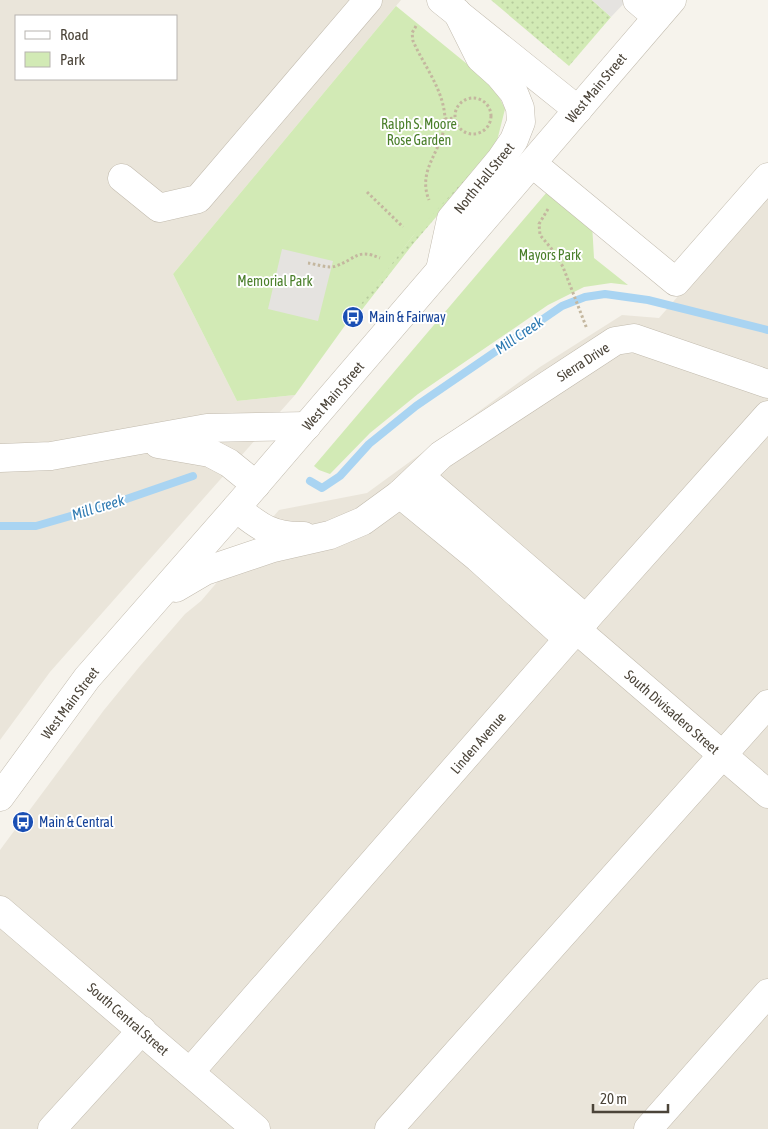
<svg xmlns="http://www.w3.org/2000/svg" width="768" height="1129" viewBox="0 0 768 1129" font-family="'Asap Condensed',sans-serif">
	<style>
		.residential { fill: #eae5da; fill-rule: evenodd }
		.grass { fill: url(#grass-dots) }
		.green { fill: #d2eab5 }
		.parking { fill: #e5e3e0 }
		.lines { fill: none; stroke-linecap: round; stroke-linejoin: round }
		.stream { stroke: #a9d4f2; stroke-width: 8 }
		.minor-casing { stroke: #c2bbae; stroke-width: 29 }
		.path { stroke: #c4b79f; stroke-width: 3; stroke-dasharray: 2.5 2.5; stroke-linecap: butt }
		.minor { stroke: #fff; stroke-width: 28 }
		.labels { text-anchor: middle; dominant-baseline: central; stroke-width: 4; stroke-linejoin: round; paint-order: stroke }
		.street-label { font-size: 14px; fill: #4b4439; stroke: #fff }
		.park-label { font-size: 14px; fill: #4a7f2a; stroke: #fff }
		.transit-label { font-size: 14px; fill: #164399; stroke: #fff; text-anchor: start }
		.water-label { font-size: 15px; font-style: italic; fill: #2e7ab2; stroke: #fff }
	</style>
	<defs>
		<pattern id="grass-dots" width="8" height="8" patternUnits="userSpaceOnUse" patternTransform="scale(1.25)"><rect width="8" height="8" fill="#d2eab5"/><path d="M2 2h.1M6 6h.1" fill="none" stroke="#b6ca9c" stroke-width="1.8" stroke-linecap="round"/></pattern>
	</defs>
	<rect width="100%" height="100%" fill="#f6f3ec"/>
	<g class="residential">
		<path d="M0,0H401L173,274L237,401L295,395L50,672L0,740ZM16,16H176V79H16Z"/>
		<path d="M768,193V1129H0V850L104,710L140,666L185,614L201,601L279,510L367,493L540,367L622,315L659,318Z"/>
	</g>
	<g class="grass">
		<path d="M491,0H592L611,17L569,66Z"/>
		<path d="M478,168L413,244L357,316L353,313L454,183Z"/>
	</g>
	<g class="green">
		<path d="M396,6L494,86L505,109L496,145L413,236L354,313L295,395L237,401L173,274Z"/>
		<path d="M547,192L592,223L594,258L628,285L611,283L584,287L548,305L418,394L370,433L330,474L319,470L314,466Z"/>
	</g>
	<g class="parking">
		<path d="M592,0H627L611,17Z"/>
		<path d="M282,249L333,261L318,321L268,309Z"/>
	</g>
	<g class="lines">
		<g class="stream">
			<path d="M310,481L322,488L340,476L369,444L416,406L562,306L585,297L605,294L648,300L768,330"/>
			<path d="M0,526H36L109,505L193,476"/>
		</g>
		<g class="minor-casing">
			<g id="minor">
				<path d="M441,0L578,110"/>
				<path d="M637,0L657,17"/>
				<path d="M533,164L676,282L768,177"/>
				<path d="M122,178L159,208L198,199L368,0"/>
				<path d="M440,270L451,219L501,159L514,140L521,122L520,108L514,93L499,75L480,58L457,12"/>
				<path d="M158,444L210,453L229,463L256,485"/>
				<path d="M0,458L51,456L207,428L307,426"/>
				<path d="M420,476L586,619"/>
				<path d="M400,494L478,558L568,639"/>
				<path d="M236,508C260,527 272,537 304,536"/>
				<path d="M176,588L205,571L273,548L330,535L363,521L400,494L441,455L615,341L634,338L768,384"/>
				<path d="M577,630L768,794"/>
				<path d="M0,797L87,678L236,508L672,0"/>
				<path d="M0,910L256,1129"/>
				<path d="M190,1072L568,639L768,415"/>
				<path d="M52,1129L142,1030"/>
				<path d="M389,1129L768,704"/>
				<path d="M648,1129L768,993"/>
			</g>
		</g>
		<g class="path">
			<path d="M416,26L412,33L413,41C424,66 444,90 445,119C445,149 416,168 429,200"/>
			<circle cx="473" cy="116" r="18"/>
			<path d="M445,119L455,118"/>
			<path d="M367,192L403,227"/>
			<path d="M548,209L539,224L540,235L556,254L563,267L587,329"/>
			<path d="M556,254L561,252"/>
			<path d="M308,263C316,264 329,269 336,266C356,259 357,248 380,258"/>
		</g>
		<use href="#minor" class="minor"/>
	</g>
	<defs>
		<g id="bus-disc" transform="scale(1.125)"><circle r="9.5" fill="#1a4fb4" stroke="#fff"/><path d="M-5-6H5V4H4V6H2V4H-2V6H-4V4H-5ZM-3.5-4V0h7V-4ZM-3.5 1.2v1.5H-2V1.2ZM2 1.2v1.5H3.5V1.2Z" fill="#fff"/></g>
	</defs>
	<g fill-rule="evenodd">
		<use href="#bus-disc" x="353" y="317"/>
		<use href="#bus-disc" x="23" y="822"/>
	</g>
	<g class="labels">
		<g class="street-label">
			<text transform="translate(596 88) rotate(-50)">West Main Street</text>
			<text transform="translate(484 178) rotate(-51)">North Hall Street</text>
			<text transform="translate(583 362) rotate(-33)">Sierra Drive</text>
			<text transform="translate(333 396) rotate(-49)">West Main Street</text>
			<text transform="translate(70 703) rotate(-53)">West Main Street</text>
			<text transform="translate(672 712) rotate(41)">South Divisadero Street</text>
			<text transform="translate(478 743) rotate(-49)">Linden Avenue</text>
			<text transform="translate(128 1019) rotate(41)">South Central Street</text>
		</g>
		<g class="park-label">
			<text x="419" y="124">Ralph S. Moore<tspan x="419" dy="16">Rose Garden</tspan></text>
			<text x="550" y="255">Mayors Park</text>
			<text x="275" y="281">Memorial Park</text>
		</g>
		<g class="transit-label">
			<text x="369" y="317">Main &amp; Fairway</text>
			<text x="39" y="822">Main &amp; Central</text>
		</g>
		<g class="water-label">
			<text transform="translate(519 335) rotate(-34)">Mill Creek</text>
			<text transform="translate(98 507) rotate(-17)">Mill Creek</text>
		</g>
	</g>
	<rect x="15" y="15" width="162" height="65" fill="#ffffff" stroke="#b7b4b0"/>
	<rect x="25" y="31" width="25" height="8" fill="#ffffff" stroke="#b7b4b0"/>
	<text x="60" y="40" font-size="15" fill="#4b4439">Road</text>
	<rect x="25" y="52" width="25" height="15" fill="#d2eab5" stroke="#b7b4b0"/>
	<text x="60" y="65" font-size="15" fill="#4b4439">Park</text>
	<path d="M593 1104v8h75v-8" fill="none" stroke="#4b4439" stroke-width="2.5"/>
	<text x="600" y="1104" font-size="15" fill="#4b4439" stroke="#ffffff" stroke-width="4" paint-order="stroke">20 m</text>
</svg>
